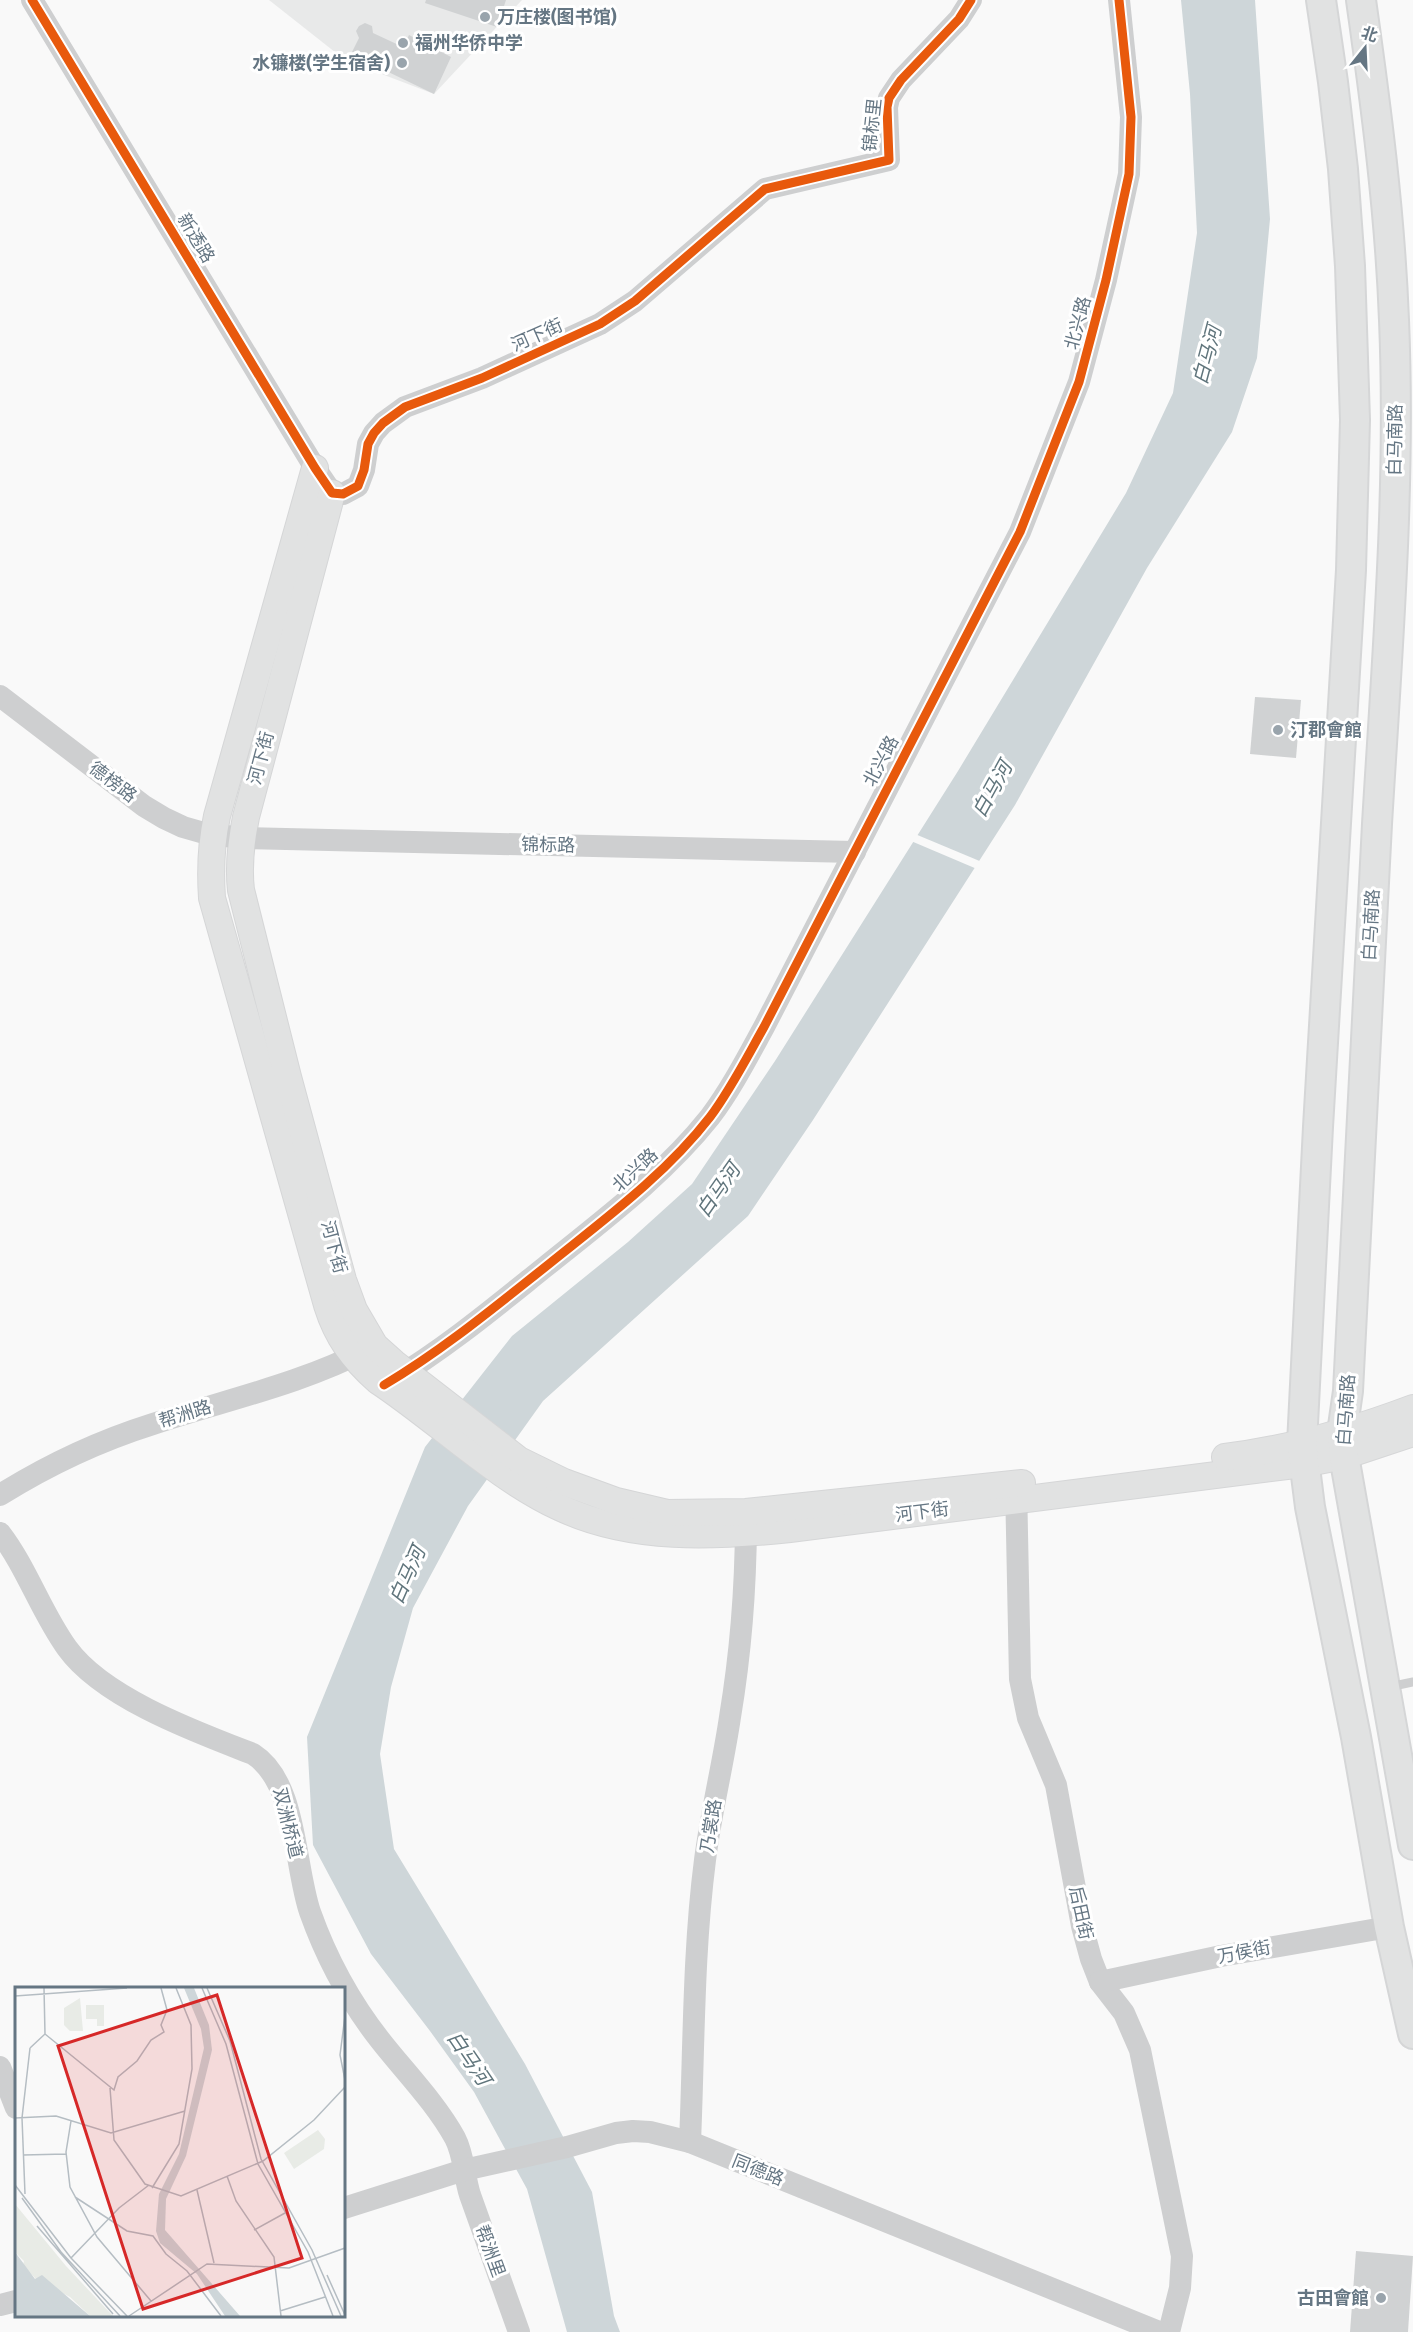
<svg xmlns="http://www.w3.org/2000/svg" width="1413" height="2332" viewBox="0 0 1413 2332" font-family="'Fira Sans','Noto Sans SC',sans-serif">
	<style>
		.built { fill: #e8e9e9 }
		.water { fill: #ced6d9 }
		.pier { fill: #f9f9f9 }
		.building { fill: #d0d2d3 }
		.lines { fill: none; stroke-linecap: round; stroke-linejoin: round }
		.secondary-casing { stroke: #d5d6d7; stroke-width: 28 }
		.primary-casing { stroke: #d5d6d7; stroke-width: 32 }
		.service { stroke: #cecfd0; stroke-width: 9 }
		.tertiary { stroke: #cecfd0; stroke-width: 22 }
		.secondary { stroke: #e1e2e2; stroke-width: 26 }
		.primary { stroke: #e1e2e2; stroke-width: 28 }
		.cycleway-casing { stroke: #fff; stroke-width: 13 }
		.cycleway { stroke: #e8590c; stroke-width: 9 }
		.poi-dot { fill: #99a4ac; stroke: #fff; stroke-width: 2 }
		.labels { text-anchor: middle; dominant-baseline: central; stroke-width: 6; stroke-linejoin: round; paint-order: stroke }
		.poi-label { font-size: 18px; font-weight: bold; fill: #657683; stroke: #fff; text-anchor: start }
		.street-label { font-size: 18px; fill: #657683; stroke: #fff }
		.water-label { font-size: 20px; font-style: italic; fill: #60757c; stroke: #fff }
		.inset-road { fill: none; stroke: #b5bdc3; stroke-width: 1.5 }
		.view { fill: #d62828; fill-opacity: 0.15; stroke: #d62828; stroke-width: 3 }
		.inset-edge { fill: none; stroke: #657683; stroke-width: 3 }
	</style>
	<rect width="100%" height="100%" fill="#f9f9f9"/>
	<path class="built" d="M269,0H522L434,94L345,60Z"/>
	<path class="water" d="M1181,0H1255L1270,219L1257,358L1232,432L1147,568L1015,805L813,1120L748,1216L543,1401L468,1506L413,1608L391,1687L380,1754L394,1849L525,2064L592,2192L614,2316L620,2332H567L527,2189L474,2092L430,2031L371,1954L313,1845L307,1737L425,1447L512,1336L628,1242L692,1184L775,1061L958,771L1126,493L1173,393L1197,233L1190,94Z"/>
	<path class="pier" d="M915,834L982,862L977,869L911,841Z"/>
	<g class="building">
		<path d="M426,0H506L497,27L425,3Z"/>
		<path d="M365,23L372,26L373,33L403,47L409,35L451,57L434,94L351,54L359,38L356,31L359,26Z"/>
		<path d="M1255,697L1301,700L1296,758L1250,754Z"/>
		<path d="M1356,2251L1413,2256L1408,2332H1350Z"/>
	</g>
	<g class="lines">
		<g class="secondary-casing">
			<g id="secondary">
				<path d="M315,468L217,816C211,844 210,869 212,898L327,1305C337,1337 353,1359 378,1381C437,1420 497,1479 561,1508C632,1541 714,1537 790,1529L1303,1464L1344,1456L1413,1433"/>
				<path d="M332,493L246,817C241,842 238,865 241,890L288,1077L343,1280L354,1310L375,1346L394,1363L519,1460L564,1482L616,1501L667,1513L746,1512L1022,1483"/>
				<path d="M1225,1457C1290,1449 1352,1431 1413,1408"/>
			</g>
		</g>
		<g class="primary-casing">
			<g id="primary">
				<path d="M1321,0L1333,82L1343,169L1350,266L1355,420L1351,570L1318,1127L1302,1444L1310,1507L1356,1737L1389,1927L1413,2034"/>
				<path d="M1361,0C1376,106 1390,213 1394,320C1401,488 1387,657 1377,824C1366,1013 1357,1202 1348,1391L1342,1433L1344,1456L1413,1845"/>
			</g>
		</g>
		<path class="service" d="M1389,1687L1413,1682"/>
		<g class="tertiary">
			<path d="M32,0L315,468L332,493L343,494L358,486L364,470L368,444L374,433L383,423L405,407L482,378L600,324L635,301L765,189L889,160L887,107L889,98L901,80L959,19L971,0"/>
			<path d="M0,696L144,806L164,818L183,827L204,833L241,838L855,852"/>
			<path d="M391,1381C446,1348 495,1307 545,1267C602,1221 664,1175 710,1117C731,1089 747,1058 764,1027L1020,532L1079,382L1106,280L1129,174L1131,117L1119,0"/>
			<path d="M1016,1484L1020,1679L1028,1718L1056,1785L1082,1926L1091,1959L1100,1982L1124,2013L1140,2050L1182,2256L1180,2288L1169,2332"/>
			<path d="M0,1495C48,1465 99,1441 153,1424C225,1400 301,1384 368,1349"/>
			<path d="M0,1533C27,1568 41,1612 67,1648C103,1698 196,1732 253,1754C297,1782 294,1865 310,1912C326,1957 351,2003 380,2040C405,2072 435,2102 455,2138C464,2155 464,2176 470,2195C486,2241 503,2286 519,2332"/>
			<path d="M1100,1982L1221,1956L1389,1927"/>
			<path d="M0,2067L16,2108"/>
			<path d="M690,2142C694,2049 693,1953 705,1860C711,1812 723,1765 730,1717C741,1651 746,1583 746,1517"/>
			<path d="M344,2208L464,2170L567,2147L616,2133L633,2131L650,2132L690,2142L1159,2332"/>
			<path d="M0,2305L16,2301"/>
		</g>
		<use href="#secondary" class="secondary"/>
		<use href="#primary" class="primary"/>
		<g class="cycleway-casing">
			<g id="cycleway">
				<path d="M32,0L315,468L332,493L343,494L358,486L364,470L368,444L374,433L383,423L405,407L482,378L600,324L635,301L765,189L889,160L887,107L889,98L901,80L959,19L971,0"/>
				<path d="M384,1385C443,1350 496,1306 549,1264C605,1219 666,1174 710,1117C731,1089 747,1057 764,1027L1020,532L1079,382L1106,280L1129,174L1131,117L1119,0"/>
			</g>
		</g>
		<use href="#cycleway" class="cycleway"/>
	</g>
	<g class="poi-dot">
		<circle cx="485" cy="17" r="6"/>
		<circle cx="403" cy="43" r="6"/>
		<circle cx="402" cy="63" r="6"/>
		<circle cx="1278" cy="730" r="6"/>
		<circle cx="1381" cy="2298" r="6"/>
	</g>
	<g class="labels">
		<g class="poi-label">
			<text x="497" y="17">万庄楼(图书馆)</text>
			<text x="415" y="43">福州华侨中学</text>
			<text x="390" y="63" text-anchor="end">水镰楼(学生宿舍)</text>
			<text x="1290" y="730">汀郡會館</text>
			<text x="1369" y="2298" text-anchor="end">古田會館</text>
		</g>
		<g class="street-label">
			<text transform="translate(872 125) rotate(-84)">锦标里</text>
			<text transform="translate(196 238) rotate(59)">新透路</text>
			<text transform="translate(1078 323) rotate(-75)">北兴路</text>
			<text transform="translate(537 335) rotate(-24)">河下街</text>
			<text transform="translate(1395 440) rotate(-89)">白马南路</text>
			<text transform="translate(261 758) rotate(-75)">河下街</text>
			<text transform="translate(881 761) rotate(-62)">北兴路</text>
			<text transform="translate(113 782) rotate(37)">德榜路</text>
			<text transform="translate(548 845) rotate(1)">锦标路</text>
			<text transform="translate(1371 925) rotate(-87)">白马南路</text>
			<text transform="translate(635 1170) rotate(-43)">北兴路</text>
			<text transform="translate(334 1247) rotate(75)">河下街</text>
			<text transform="translate(1346 1410) rotate(-86)">白马南路</text>
			<text transform="translate(185 1414) rotate(-17)">帮洲路</text>
			<text transform="translate(922 1512) rotate(-7)">河下街</text>
			<text transform="translate(288 1823) rotate(76)">双洲桥道</text>
			<text transform="translate(711 1826) rotate(-81)">乃裳路</text>
			<text transform="translate(1081 1913) rotate(78)">后田街</text>
			<text transform="translate(1244 1952) rotate(-11)">万侯街</text>
			<text transform="translate(758 2170) rotate(22)">同德路</text>
			<text transform="translate(490 2251) rotate(70)">帮洲里</text>
		</g>
		<g class="water-label">
			<text transform="translate(1207 355) rotate(-75)">白马河</text>
			<text transform="translate(992 789) rotate(-61)">白马河</text>
			<text transform="translate(718 1190) rotate(-55)">白马河</text>
			<text transform="translate(407 1575) rotate(-66)">白马河</text>
			<text transform="translate(469 2058) rotate(56)">白马河</text>
		</g>
	</g>
	<g transform="translate(15 1987)">
		<rect width="330" height="330" fill="#f9f9f9"/>
		<path d="M65,11L68,44H55L49,38V21ZM71,18H89V39H82V32H71ZM303,143L310,152L309,162L279,182L269,166ZM0,217L51,279L98,329H75L55,310L21,292L8,278L9,274L0,265Z" fill="#e8ebe6"/>
		<path d="M169,1H179L194,38L197,63L171,169L151,212L150,243L225,329H210L182,287L145,256L141,244L144,207L164,167L189,61L186,42ZM0,265L20,292L27,288L75,329H0Z" fill="#ced6d9"/>
		<path class="inset-road" d="M187,1L211,57L243,177L293,265L318,329M192,1L215,54L246,172L297,263L326,329M0,9L112,1M330,29L325,68L330,93M30,47L99,103L103,90L122,74L136,53L149,45L146,38L152,23L146,1M15,61L30,47L29,1M95,101L99,153L130,197L166,209L248,174L299,133L330,100M0,131L41,129L96,146L170,124M56,134L51,165L55,200L82,250L136,314M8,168L51,167M212,189L221,214L259,270L266,329M0,198L56,271L112,329M137,201L164,157L177,82L176,38L161,1M182,203L199,276M10,207L7,131L15,61M60,210L112,244L138,249L151,267L172,284L206,329M7,211L46,265L105,329M22,239L98,327M239,243L270,226M56,271L104,221L134,198M312,288L330,328M265,324L310,310M114,329L192,277L274,281L330,261"/>
		<path class="view" d="M202,8L287,271L128,322L43,59Z"/>
		<rect width="330" height="330" class="inset-edge"/>
	</g>
	<g transform="translate(1365 48) rotate(18)" stroke="#ffffff" stroke-width="4.5" paint-order="stroke">
	<path d="M0-4.5L10 22L0 15L-10 22Z" fill="#657683"/>
	<text y="-9" font-size="16" font-weight="bold" text-anchor="middle" fill="#657683">北</text>
	</g>
</svg>
